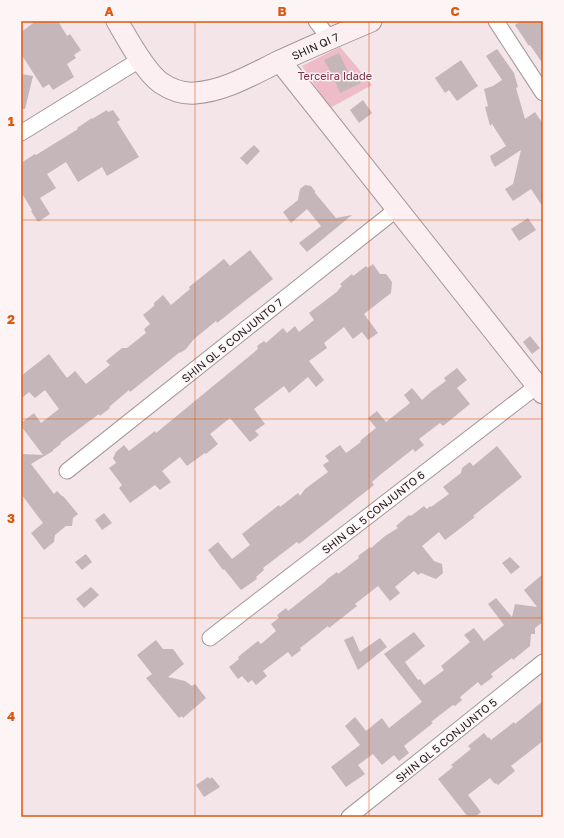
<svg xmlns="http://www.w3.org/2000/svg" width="564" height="838" viewBox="0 0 564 838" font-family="'Golos Text',sans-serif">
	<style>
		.green { fill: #edbcc8 }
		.building { fill: #c5b6ba }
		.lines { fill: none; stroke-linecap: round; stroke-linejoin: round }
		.street-casing { stroke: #a5979a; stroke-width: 17 }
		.secondary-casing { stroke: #a5979a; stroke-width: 23 }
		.street { stroke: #fff; stroke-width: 15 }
		.secondary { stroke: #fceff2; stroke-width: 21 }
		.grid { fill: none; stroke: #de560d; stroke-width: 1; stroke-opacity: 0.55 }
		.labels { text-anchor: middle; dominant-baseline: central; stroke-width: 3; stroke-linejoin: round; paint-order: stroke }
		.street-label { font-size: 11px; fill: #201a1c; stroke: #fdf4f6 }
		.park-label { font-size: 11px; fill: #7f2f4b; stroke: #fdf4f6 }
		.neatline { fill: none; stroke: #de560d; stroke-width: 1.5 }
		.grid-label { font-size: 13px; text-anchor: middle; font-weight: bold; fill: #de560d }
	</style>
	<rect width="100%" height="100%" fill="#f4e5e8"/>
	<path class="green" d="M340,47L372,85L330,108L302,66Z"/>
	<g class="building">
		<path d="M36,21H58L67,36L70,34L81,50L74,55L76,58L67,64L74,77L53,90L49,84L43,88L21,54V32Z"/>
		<path d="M521,21H543V64L530,45L529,46L515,25Z"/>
		<path d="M497,49L514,73L518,87L516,88L525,119L535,112L543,124V207L531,189L513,201L505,189L513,184L521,150L495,167L492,162L490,156L506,146L492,124L490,126L485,107L488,106L484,89L493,86L502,80L486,56Z"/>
		<path d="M339,53L350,76L356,73L361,83L340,93L332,74L324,60Z"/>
		<path d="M461,60L478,86L457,101L449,90L445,93L435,78Z"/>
		<path d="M21,74L33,76L25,109H21Z"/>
		<path d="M363,100L372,113L359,123L350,110Z"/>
		<path d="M107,110L108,112L113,110L120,120L117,122L139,157L107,176L102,167L78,182L66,162L47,174L56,188L40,198L50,214L38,222L31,211L32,210L21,192V163L35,154L36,155L78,129L77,128L92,118V119Z"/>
		<path d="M254,145L260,151L247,165L240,158Z"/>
		<path d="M305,185L311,186L315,191V193L336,218L352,215L307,252L299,243L321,226L307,209L291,223L283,212L298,200L300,189Z"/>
		<path d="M528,218L536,230L519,241L511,229Z"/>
		<path d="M250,250L273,279L217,323L216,321L194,339L186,349L180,353V352L130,392L129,390L109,407L110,408L100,416L99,414L60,443L61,444L53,450V451L31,464L54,494L57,491L62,496H63L78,514L73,518L72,526H66L55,535L54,542L44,550L31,533L43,523L21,494V452L23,454L43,455L21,426V423L34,413L41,423L59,409L45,390L35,398L29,392L21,399V376L49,354L67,378L75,371L86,384L110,365L106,361L122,348H127L146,333L144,329L150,324L143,315L154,306V303L163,295L171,305L190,289L189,287L224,259L230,266Z"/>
		<path d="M373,264L380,274H386L392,282L391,293L364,314L378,333L368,340L362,332L353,339L344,327L324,343L327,348L309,361L324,380L316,387L308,377L289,393L284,386L254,409L265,424L255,431L259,435L250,442L230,418L210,434L218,444L206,454L205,453L187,466L180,457L162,471L171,482L160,490L155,485L130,503L119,488L122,485L109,468L116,463L113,458L116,452L124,445L129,451L155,431L156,433L258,349L257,346L264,341L266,343L283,328L287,333L295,326L299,332L314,320L309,313L338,291V290L342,286L340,284L352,274L353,276L366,266L368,268Z"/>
		<path d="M530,336L540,348L532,354L523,342Z"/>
		<path d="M457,368L467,380L457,388L470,404L443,426L440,423L419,439L424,445L415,452L413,449L380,475L372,482L374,485L299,544L297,542L263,568L264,570L256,577L257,579L241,590L224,569L223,570L208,550L218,542L232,559L250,545L242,534L279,505L280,507L298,493L300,496L305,489L328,472L323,465L329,461L325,456L340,445L346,453L361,442L360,441L376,428L368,418L377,411L386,422L410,403L404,395L412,388L422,400L432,391L446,381L444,378Z"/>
		<path d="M497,446L522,477L473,516L475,517L445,540L439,532L422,546L434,561L442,564L443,573L436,579L421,573L418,575L414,571L395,587L400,593L390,601L378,586L355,604L357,606L329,628L328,626L313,638L300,648L301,650L292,657L288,652L263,671L267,676L256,685L252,680L248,683L242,676L238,679L229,667L239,659L238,657L258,641L261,644L276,631L271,624L279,618L277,615L286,608L288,611L326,581V580L337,572L338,574L359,558L358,556L370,547L371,548L385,536L398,528L396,526L409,515V516L411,515V516L424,506L427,509L430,506L431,507L449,494L443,487L461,473L462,468L470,462L473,466Z"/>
		<path d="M104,513L112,523L102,530L95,520Z"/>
		<path d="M86,554L92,562L82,570L75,562Z"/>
		<path d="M510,557L520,567L511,574L502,563Z"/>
		<path d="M543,574V622L535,628V634H531L530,646L513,660L512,658L491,674L493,677L481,686L478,682L460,697L462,700L455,706L453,705L431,722L433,723L404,746L409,753L399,761L394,755L382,765L373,754L358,765L365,774L346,787L331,767L360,745L345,726L355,717L366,731L382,718L389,728L422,702L384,654L414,632L425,646L405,662L418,680L420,679L424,685L444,670L441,666L470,642L464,635L474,628L484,641L504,625L488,604L496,598L512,617L515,604L537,607L524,590Z"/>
		<path d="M91,587L99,595L84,608L76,599Z"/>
		<path d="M353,636L360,652L380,638L387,647L358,670L344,640Z"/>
		<path d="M156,640L163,649H173L184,664L168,677L185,681L192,686L195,684L206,698L183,718L182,716L179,718L174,712L146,678L152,674L137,655Z"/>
		<path d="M543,701V741L511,766L515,771L498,785L496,783L495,784L490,778L468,795L481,812L475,817H468L438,779L453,767L451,765L471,749L468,746L484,733L488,738L489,737L491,740L514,722L515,724Z"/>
		<path d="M208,777L210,779L212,777L220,787L204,797L196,785Z"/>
	</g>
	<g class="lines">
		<g class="street-casing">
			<g id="street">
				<path d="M316,21L330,39"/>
				<path d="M496,21L543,93"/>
				<path d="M21,133L141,59"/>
				<path d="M67,471L397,209"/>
				<path d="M210,638L537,386"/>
				<path d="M349,817L543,662"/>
			</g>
		</g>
		<g class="secondary-casing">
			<g id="secondary">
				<path d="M117,21C127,38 145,72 161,83C170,89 183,94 195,93C225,91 253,74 280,61C310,47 341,34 371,21"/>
				<path d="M280,61L543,393"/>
			</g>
		</g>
		<use href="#street" class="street"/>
		<use href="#secondary" class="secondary"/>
	</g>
	<path class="grid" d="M195,21V817M369,21V817M21,220H543M21,419H543M21,618H543"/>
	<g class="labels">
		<g class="street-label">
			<text transform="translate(315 46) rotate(-24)">SHIN QI 7</text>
			<text transform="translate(232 340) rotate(-39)">SHIN QL 5 CONJUNTO 7</text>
			<text transform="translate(373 512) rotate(-38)">SHIN QL 5 CONJUNTO 6</text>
			<text transform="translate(446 740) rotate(-39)">SHIN QL 5 CONJUNTO 5</text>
		</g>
		<g class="park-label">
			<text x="335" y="75">Terceira Idade</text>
		</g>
	</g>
	<rect width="564" height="838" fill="none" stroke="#fdf4f6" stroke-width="44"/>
	<rect x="22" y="22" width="520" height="794" class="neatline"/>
	<g class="grid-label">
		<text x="109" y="16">A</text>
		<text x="282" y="16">B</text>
		<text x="455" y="16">C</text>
		<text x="11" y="126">1</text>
		<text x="11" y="324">2</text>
		<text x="11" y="523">3</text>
		<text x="11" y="721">4</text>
	</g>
</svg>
